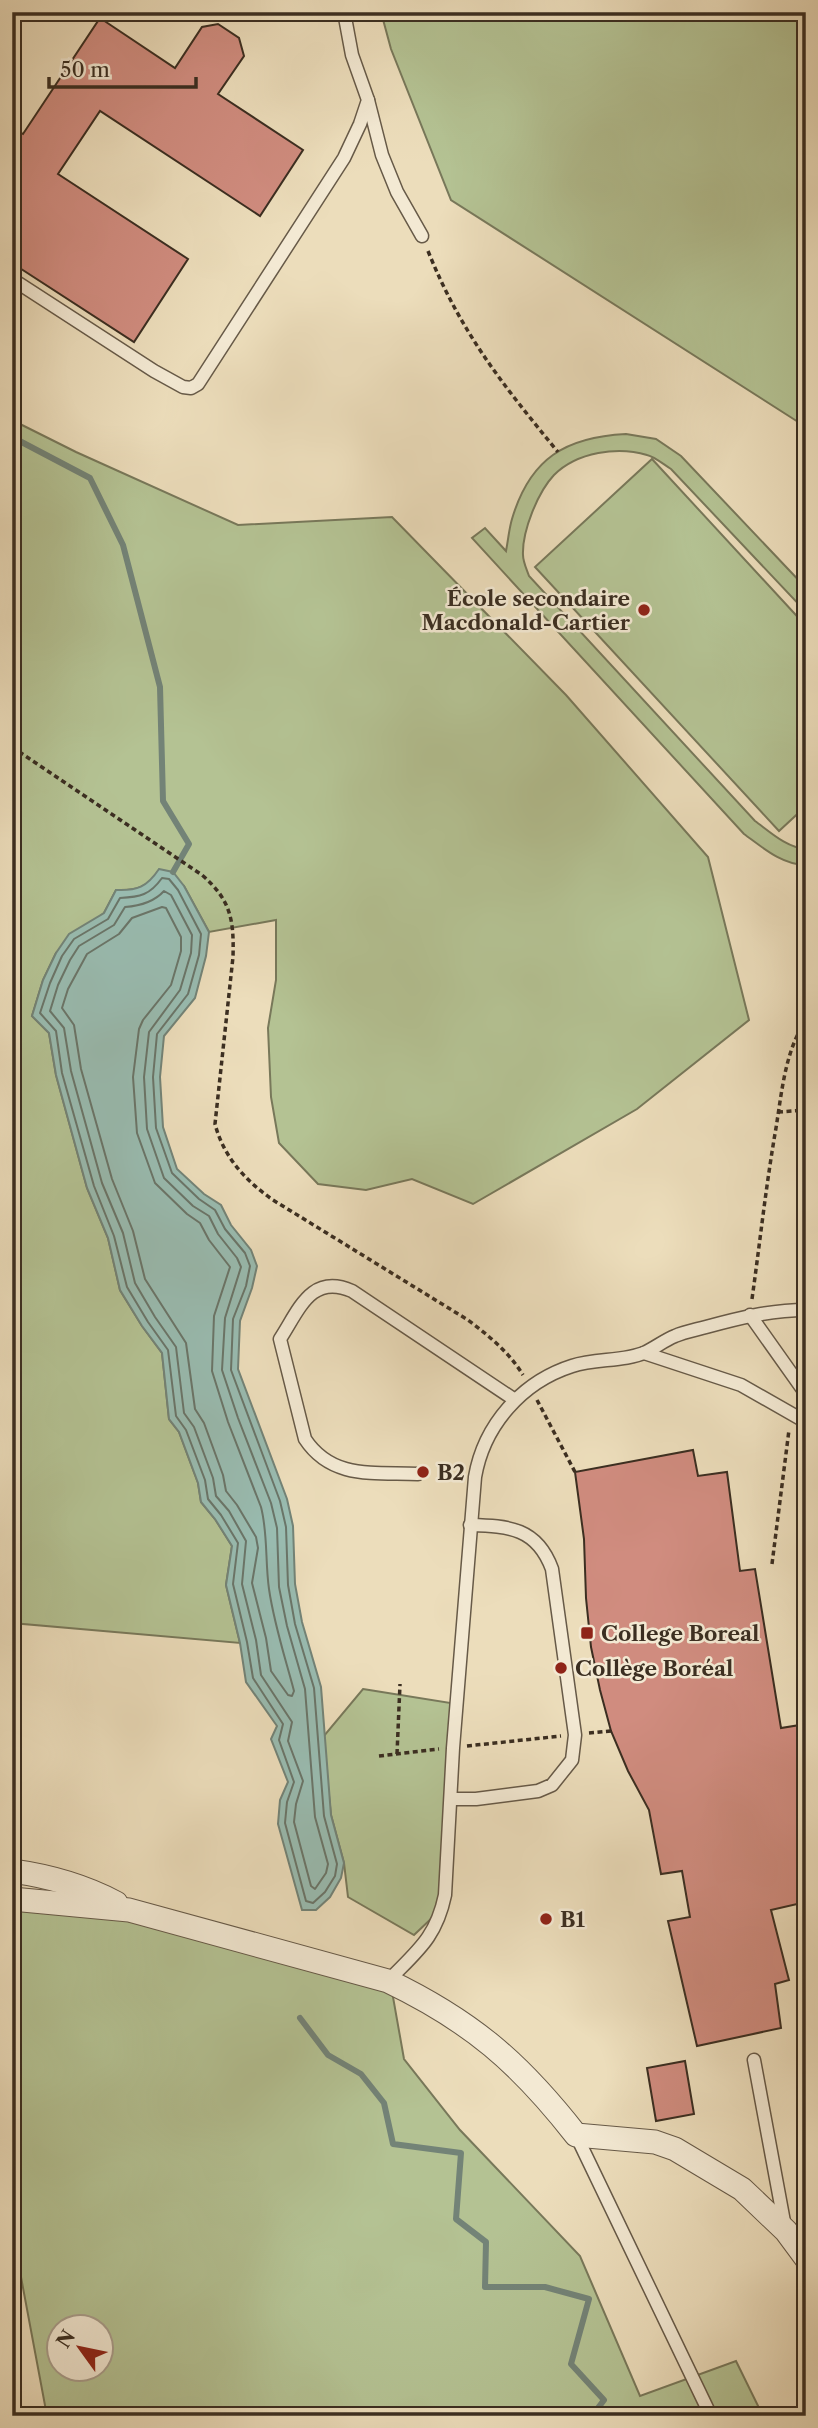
<svg xmlns="http://www.w3.org/2000/svg" width="818" height="2428" viewBox="0 0 818 2428" font-family="'Libre Caslon Text',serif">
	<style>
		.green { fill: #b4c293; stroke: #78785a; stroke-width: 2; fill-rule: evenodd }
		.water { fill: #99bcb1; stroke: #738377; stroke-width: 2 }
		.lines { fill: none; stroke-linecap: round; stroke-linejoin: round }
		.shore { stroke: #6a7569; stroke-width: 2 }
		.stream { stroke: #738377; stroke-width: 6 }
		.building { fill: #d08c7f; stroke: #3b2e21; stroke-width: 2 }
		.lane-casing { stroke: #675a48; stroke-width: 15 }
		.street-casing { stroke: #675a48; stroke-width: 25 }
		.path { stroke: #3b2e21; stroke-width: 3.5; stroke-dasharray: 5 3.5; stroke-linecap: butt }
		.lane { stroke: #f3e9d3; stroke-width: 12 }
		.street { stroke: #f3e9d3; stroke-width: 23 }
		.poi-dot { fill: #8f2418; stroke: #f3e9d3; stroke-width: 2.5 }
		.labels { text-anchor: middle; dominant-baseline: central; stroke-width: 5; stroke-linejoin: round; paint-order: stroke }
		.poi-label { font-size: 21px; font-weight: bold; fill: #3b2e21; stroke: #f3e9d3; text-anchor: start }
	</style>
	<rect width="100%" height="100%" fill="#ecddbb"/>
	<filter id="stains"><feTurbulence type="fractalNoise" baseFrequency=".00286" numOctaves="4"/><feColorMatrix values="0 0 0 0 .2 0 0 0 0 .09 0 0 0 0 .02 0 0 0 .5 -.17"/></filter>
	<radialGradient id="worn" r=".72"><stop offset=".6" stop-color="#630" stop-opacity="0"/><stop offset="1" stop-color="#630" stop-opacity=".3"/></radialGradient>
	<g class="green">
		<path d="M381,12H799L806,15V427L451,200L391,49Z"/>
		<path d="M12,420L76,452L238,525L392,517L566,695L708,857L749,1020L637,1109L473,1204L412,1179L366,1190L318,1184L279,1143L271,1097L268,1028L276,980V920L209,932L184,886L159,870C148,887 137,891 116,890L104,913L56,953L43,980L32,1016L49,1033L56,1075L87,1188L108,1238L120,1290L142,1326L162,1353L169,1419L179,1432L198,1483L201,1502L215,1519L232,1546L226,1585L240,1643L12,1623Z"/>
		<path d="M626,434L656,439L681,456L806,588V612L671,469C663,464 655,457 647,455C618,446 577,452 554,475C538,492 522,531 523,555C523,562 527,570 529,576L755,821C770,832 787,848 806,849V865C782,865 762,847 744,834L472,538L485,528L506,551C508,541 509,529 512,519C530,458 566,437 626,434Z"/>
		<path d="M652,459L806,626V806L779,831L535,567Z"/>
		<path d="M363,1689L457,1704L444,1903L434,1916L414,1935L348,1897L344,1863L331,1815L323,1737Z"/>
		<path d="M12,1895L390,1980L404,2059L460,2130L580,2256L640,2396L736,2361L763,2416H47L12,2229ZM60,2326H102V2368H60Z"/>
	</g>
	<path class="water" d="M159,869L173,872L184,886L209,932L206,956L195,998L164,1036L160,1077L163,1127L177,1169L204,1194L221,1205L231,1225L251,1250L257,1266L252,1288L240,1321L238,1369L287,1499L293,1526L295,1584L302,1622L321,1687L331,1815L344,1863L341,1878L330,1897L316,1910H302L278,1824L280,1800L288,1782L271,1739L277,1726L246,1682L240,1643L226,1585L232,1546L215,1519L201,1502L198,1483L179,1432L169,1419L162,1353L142,1326L120,1290L108,1238L87,1188L56,1075L49,1033L32,1016L43,980L56,953L69,934L104,913L116,890C137,891 147,887 159,869Z"/>
	<g class="lines">
		<g class="shore">
			<path d="M162,878L169,879L178,890L201,934L199,955L188,994L157,1034L153,1077L156,1128L172,1173L199,1199L215,1210L225,1229L245,1253L250,1266L246,1286L233,1319L231,1370L280,1501L286,1527L288,1585L295,1624L314,1688L324,1816L337,1864L335,1876L325,1892L313,1903L306,1901L285,1823L287,1802L294,1782L279,1740L283,1724L253,1678L247,1642L233,1584L238,1543L221,1515L208,1499L205,1480L186,1430L176,1416L168,1350L148,1322L127,1287L114,1236L94,1186L62,1073L56,1031L40,1013L50,983L62,956L74,939L108,919L120,898C140,897 150,895 162,878Z"/>
			<path d="M164,891L171,895L192,935L191,953L180,990L149,1032L144,1077L147,1129L164,1178L193,1206L209,1216L218,1234L237,1258L241,1267L225,1318L222,1370L238,1418L271,1503L277,1528L279,1587L287,1626L305,1689L315,1817L328,1864L326,1873L315,1889L311,1886L294,1822L296,1804L303,1781L288,1741L292,1722L261,1675L256,1640L242,1584L246,1541L229,1511L216,1496L213,1478L194,1427L184,1413L176,1347L155,1317L135,1283L123,1233L102,1183L71,1071L64,1028L50,1011L58,985L70,960L79,946L114,925L125,907C139,906 154,902 164,891Z"/>
			<path d="M162,907L166,908L181,937V951L171,985L143,1020L139,1029L133,1077L137,1133L155,1183L187,1214L200,1223L209,1240L230,1267L214,1316L212,1371L228,1422L261,1507C268,1534 265,1561 269,1589C274,1624 285,1657 294,1691L292,1696L288,1695L271,1671L266,1638L252,1583L258,1548L256,1537L237,1505L226,1491L223,1475L204,1423L195,1409L186,1343L145,1279L133,1231L112,1179L81,1069L74,1025L62,1008L68,989L87,954L119,934L132,918Z"/>
		</g>
		<g class="stream">
			<path d="M12,437L90,478L123,545L160,687L163,801L189,844L173,872"/>
			<path d="M300,2018L328,2055L361,2074L384,2103L393,2144L461,2153L456,2219L486,2242L485,2287H545L589,2299L571,2364L604,2400L592,2416"/>
		</g>
	</g>
	<g class="building">
		<path d="M100,18L175,68L202,27L218,24L239,38L244,56L218,94L303,150L260,216L100,111L58,174L188,259L134,342L12,263V127L23,134Z"/>
		<path d="M693,1450L698,1476L727,1472L740,1571L755,1569L781,1728L806,1724V1902L771,1910L789,1980L775,1984L781,2028L697,2046L668,1921L690,1917L682,1871L661,1874L649,1810L628,1771L611,1731L600,1690L591,1647L586,1598L584,1539L575,1472Z"/>
		<path d="M685,2061L694,2114L656,2121L647,2068Z"/>
	</g>
	<g class="lines">
		<g class="lane-casing">
			<g id="lane">
				<path d="M368,100L382,155L397,192L422,236"/>
				<path d="M12,279L154,371L183,387L191,388L198,384L344,158L360,124L368,100L352,55L344,12"/>
				<path d="M750,1315L806,1394"/>
				<path d="M644,1353L741,1385L806,1422"/>
				<path d="M418,1474C375,1472 332,1480 305,1439L280,1339C299,1310 311,1273 352,1291L515,1400"/>
				<path d="M452,1799H476L538,1791L552,1785L572,1760L575,1735L552,1569C537,1528 509,1526 470,1525"/>
				<path d="M388,1981C417,1951 436,1938 445,1895L453,1748L475,1477C484,1425 522,1382 572,1366C596,1358 624,1362 646,1352C656,1347 665,1340 675,1336C684,1332 695,1330 706,1327C739,1318 771,1310 806,1310"/>
				<path d="M754,2060L785,2227"/>
				<path d="M576,2135L709,2412"/>
			</g>
		</g>
		<g class="street-casing">
			<g id="street">
				<path d="M12,1871C49,1876 84,1886 116,1903"/>
				<path d="M12,1899L129,1910L388,1981C471,2021 519,2062 576,2135L655,2142L675,2149L742,2189L786,2231L806,2258"/>
			</g>
		</g>
		<g class="path">
			<path d="M100,12L102,13"/>
			<path d="M428,251C461,333 503,385 558,452"/>
			<path d="M12,747L202,875C231,900 234,920 233,957L215,1124C224,1158 246,1181 273,1200L468,1320C489,1336 509,1352 523,1375"/>
			<path d="M778,1112L806,1110"/>
			<path d="M752,1299C760,1242 766,1185 776,1128C782,1091 785,1051 806,1020"/>
			<path d="M537,1400L575,1472"/>
			<path d="M772,1564L789,1430"/>
			<path d="M589,1733L611,1731"/>
			<path d="M467,1746L561,1736"/>
			<path d="M397,1754L400,1684"/>
			<path d="M379,1756L439,1749"/>
		</g>
		<use href="#lane" class="lane"/>
		<use href="#street" class="street"/>
	</g>
	<g class="poi-dot">
		<circle cx="644" cy="610" r="7"/>
		<circle cx="423" cy="1472" r="7"/>
		<rect x="580" y="1626" width="14" height="14" rx="3.5"/>
		<circle cx="561" cy="1668" r="7"/>
		<circle cx="546" cy="1919" r="7"/>
	</g>
	<g class="labels">
		<g class="poi-label">
			<text x="630" y="598" text-anchor="end">École secondaire<tspan x="630" dy="24">Macdonald-Cartier</tspan></text>
			<text x="437" y="1472">B2</text>
			<text x="601" y="1633">College Boreal</text>
			<text x="575" y="1668">Collège Boréal</text>
			<text x="560" y="1919">B1</text>
		</g>
	</g>
	<rect width="818" height="2428" fill="none" stroke="#ecddbb" stroke-width="42"/>
	<rect x="14" y="14" width="790" height="2400" fill="none" stroke="#3b2e21" stroke-width="3.5"/>
	<rect x="21" y="21" width="776" height="2386" fill="none" stroke="#3b2e21" stroke-width="2"/>
	<g transform="translate(80 2348) rotate(303)"><circle r="33" fill="#f3e9d3" stroke="#a99e8c" stroke-width="2"/>
	<path d="M0-5L12 26L0 18L-12 26Z" fill="#8f2418"/>
	<text y="-10" font-size="19" font-weight="bold" text-anchor="middle" fill="#3b2e21">N</text>
	</g>
	<path d="M49 77v10h147v-10" fill="none" stroke="#3b2e21" stroke-width="3.5"/>
	<text x="60" y="77" font-size="21" fill="#3b2e21" stroke="#f3e9d3" stroke-width="5" paint-order="stroke">50 m</text>
	<rect width="100%" height="100%" filter="url(#stains)"/>
	<rect width="100%" height="100%" fill="url(#worn)"/>
</svg>
